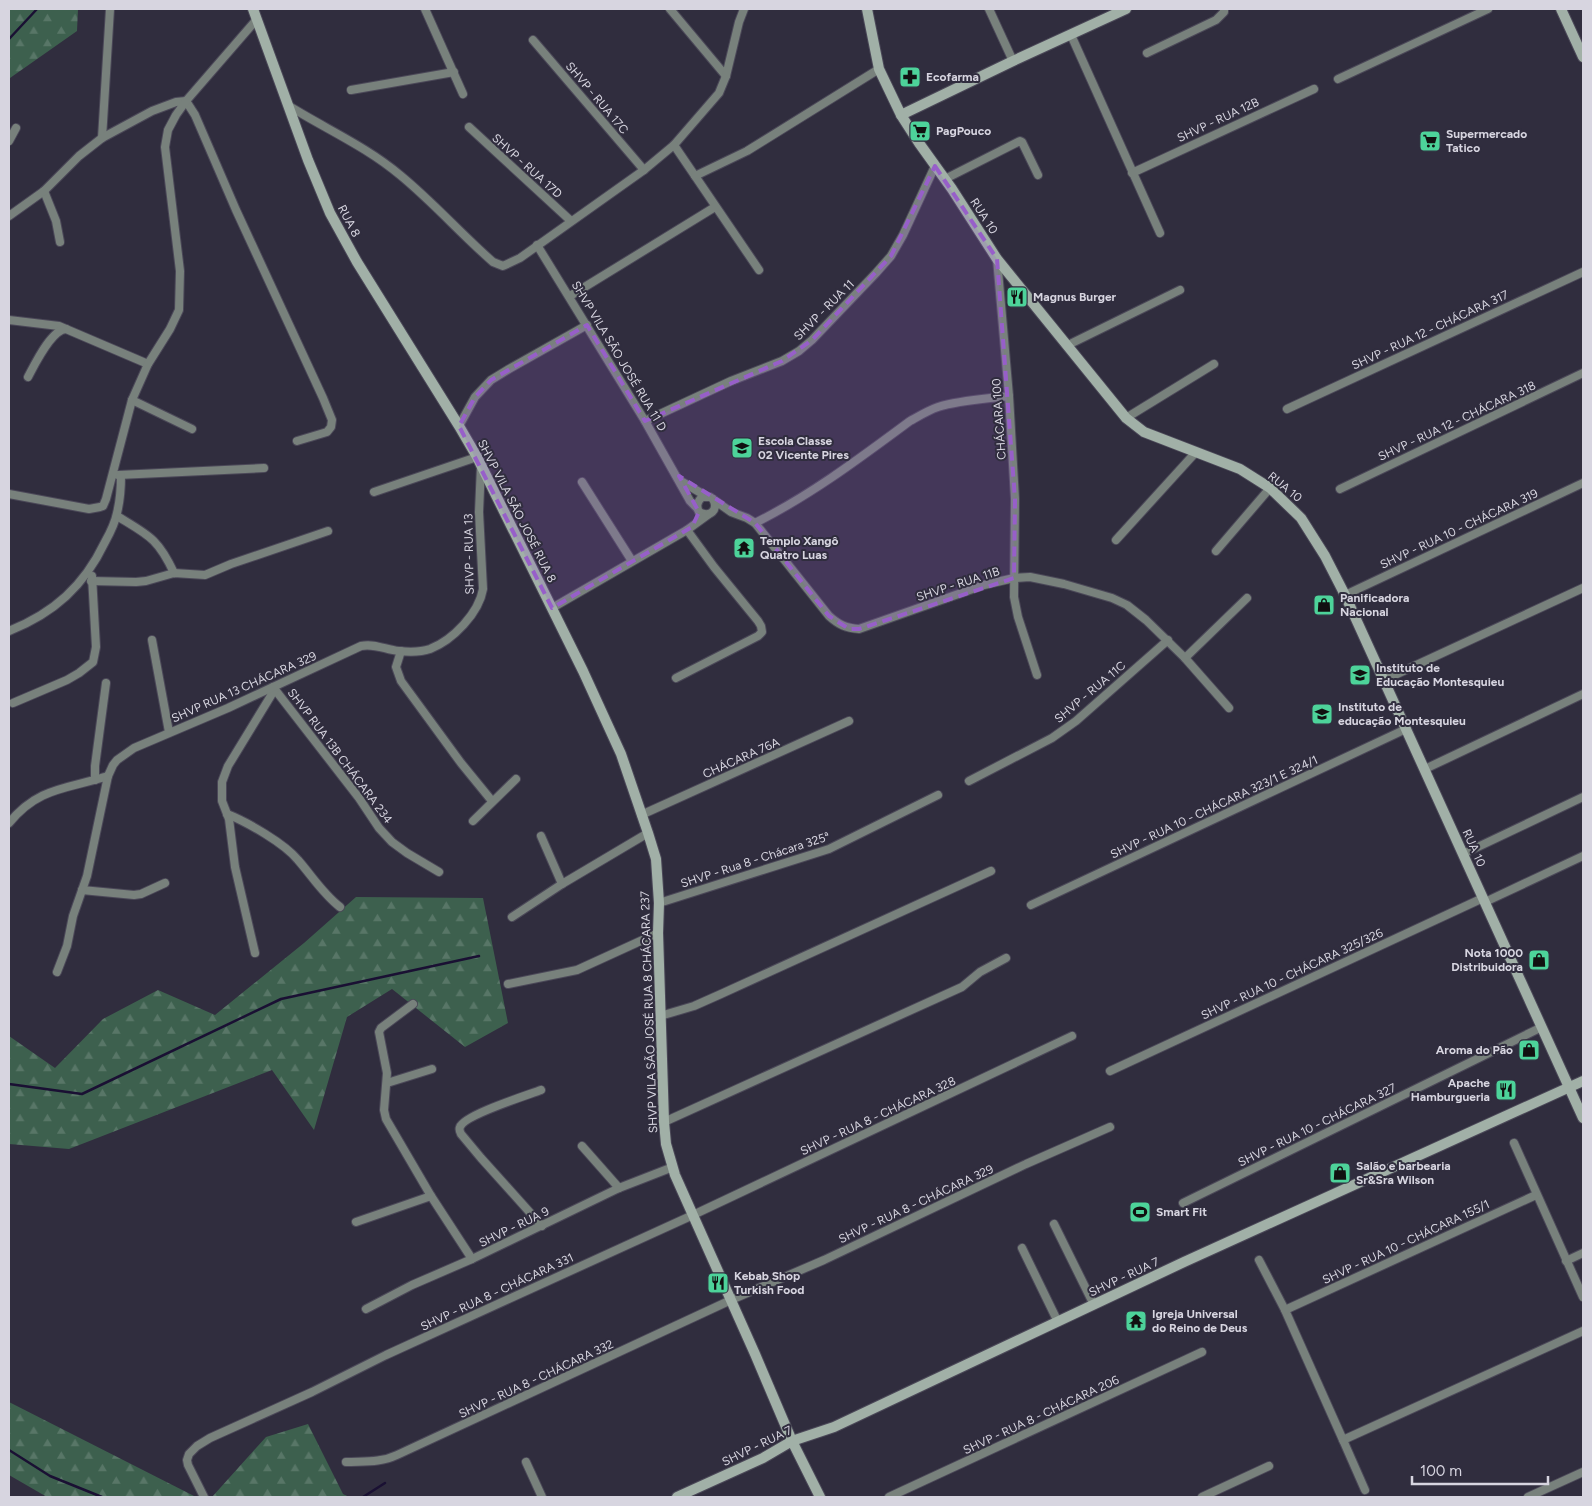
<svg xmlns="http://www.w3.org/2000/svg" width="1592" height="1506" viewBox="0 0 1592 1506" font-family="Figtree,sans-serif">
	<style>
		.forest { fill: url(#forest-firs) }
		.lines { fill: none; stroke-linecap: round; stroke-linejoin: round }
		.stream { stroke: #1a1033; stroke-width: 2.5 }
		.street-casing { stroke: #4b4858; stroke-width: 10 }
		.secondary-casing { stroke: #4b4858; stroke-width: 12 }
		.street { stroke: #78817c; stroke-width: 8 }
		.secondary { stroke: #a1b0a7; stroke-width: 10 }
		.marked { fill: #975fc9; fill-opacity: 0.2; stroke: #975fc9; stroke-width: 4; stroke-dasharray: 10 6; stroke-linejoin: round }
		.labels { text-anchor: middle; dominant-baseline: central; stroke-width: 4; stroke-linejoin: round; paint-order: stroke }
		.poi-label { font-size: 12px; font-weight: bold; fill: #d7d5e0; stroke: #302d3e; text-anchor: start }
		.street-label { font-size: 12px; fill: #d7d5e0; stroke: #302d3e }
	</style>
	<defs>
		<pattern id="forest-firs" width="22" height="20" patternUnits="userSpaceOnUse" patternTransform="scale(1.25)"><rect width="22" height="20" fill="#3d604e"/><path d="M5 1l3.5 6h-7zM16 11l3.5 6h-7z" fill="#587667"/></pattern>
	</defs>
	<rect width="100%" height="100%" fill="#302d3e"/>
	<g class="forest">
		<path d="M9,9H78L77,31L10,78L9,80Z"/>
		<path d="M356,897L483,898L508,1023L465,1047L392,989L347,1017L314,1130L272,1070L69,1149L9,1144V1036L55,1068L103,1019L158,990L215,1015L304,943Z"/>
		<path d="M9,1402L196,1497H47L9,1475Z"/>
		<path d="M308,1424L343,1494L349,1497H212L266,1437Z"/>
	</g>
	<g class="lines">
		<g class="stream">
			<path d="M9,39L37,9"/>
			<path d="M9,1084L82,1094L281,999L479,956"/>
			<path d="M9,1450L50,1476L102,1497"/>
			<path d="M363,1497L385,1483"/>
		</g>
		<g class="street-casing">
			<g id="street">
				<path d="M425,9L463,94"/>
				<path d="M670,9L726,76"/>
				<path d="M989,9L1013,61"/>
				<path d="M1071,35L1160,233"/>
				<path d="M533,40L644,170"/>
				<path d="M1147,53L1216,20L1224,12V9"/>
				<path d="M1338,79L1488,9"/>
				<path d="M351,90L454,72"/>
				<path d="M186,101L195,115L236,210L323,398L332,420L331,427L327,432L297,441"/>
				<path d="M289,106C326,129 367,147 400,175C433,202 461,234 493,262L503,266L520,258L644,170L674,145L719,93L726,76L739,22L744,9"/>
				<path d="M469,127L571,221"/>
				<path d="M102,138L110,9"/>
				<path d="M9,141L16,128"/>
				<path d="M674,145L759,270"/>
				<path d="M1132,173L1314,89"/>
				<path d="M695,176L747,151L879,69"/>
				<path d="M945,179L1020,141L1022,142L1038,175"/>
				<path d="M44,191L56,221L60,242"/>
				<path d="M9,216L44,191L79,156L102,138L152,111L176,102L186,101"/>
				<path d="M537,245L645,421L690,501L697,508"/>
				<path d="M997,259L1009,396L1015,499L1014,597L1018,617L1037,675"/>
				<path d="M570,296L715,207"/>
				<path d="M9,320L59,326L148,364"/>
				<path d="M1068,345L1180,290"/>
				<path d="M28,377C35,364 51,330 66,329"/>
				<path d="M132,400L192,429"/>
				<path d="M1287,409L1583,272"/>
				<path d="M1126,418L1214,364"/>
				<path d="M645,421L731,381L782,361L799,351L812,340L876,273L891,256L903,235L935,166"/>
				<path d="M459,426L475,397L491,380L509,369L587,325"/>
				<path d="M118,475L264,468"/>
				<path d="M679,480L706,496"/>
				<path d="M582,482L632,561"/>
				<path d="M1340,489L1583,373"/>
				<path d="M374,492L477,457"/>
				<path d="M9,494L89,509L100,507L103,506L106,499L132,400L148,364L170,329L179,310L180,271L165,147L168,130L176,115L186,101L257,19"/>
				<path d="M713,499C719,510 710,518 699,512C696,506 697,502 702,497H710L731,512L747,518L755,523L829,616C839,625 846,628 859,629L984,585L1014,578L1030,577L1064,584L1112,598L1127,605L1146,620L1185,658L1229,708"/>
				<path d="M117,516C148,535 158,538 174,573"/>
				<path d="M755,523C811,495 860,458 910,421C919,416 929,410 938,407C961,400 986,399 1009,396"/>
				<path d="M1116,540L1196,452"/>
				<path d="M1216,551L1270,488"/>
				<path d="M91,581L136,582L146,581L174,573L205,575L231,564L328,531"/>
				<path d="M1345,595L1583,483"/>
				<path d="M552,608L687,530L709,514"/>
				<path d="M9,631C54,613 84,586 105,542C110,533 115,523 117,513C120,501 121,488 121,475"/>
				<path d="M152,640L169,732"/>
				<path d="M401,651L396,667L401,681L461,763L492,801"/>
				<path d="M1185,658L1247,598"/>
				<path d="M676,678L758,636L762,632L761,626L758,621L714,567L687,530"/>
				<path d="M1384,680L1583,588"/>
				<path d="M273,687L359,798L379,828L392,842L407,853L439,872"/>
				<path d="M13,703L67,680L79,673L93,662L96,647L92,576"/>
				<path d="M1425,769L1583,694"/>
				<path d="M95,780V766L106,683"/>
				<path d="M969,781L1052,738L1076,721L1168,640"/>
				<path d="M227,814C247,822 284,843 298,860C312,876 323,894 340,907"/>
				<path d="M641,815L849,721"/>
				<path d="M473,821L516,779"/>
				<path d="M9,823C38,787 67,789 108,776"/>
				<path d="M541,836L562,884"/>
				<path d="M1463,854L1583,797"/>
				<path d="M82,890L134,895L141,894L165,883"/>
				<path d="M1485,902L1583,856"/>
				<path d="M659,903L829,849L938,795"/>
				<path d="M1031,905L1406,729"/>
				<path d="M512,917L562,884L648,833"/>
				<path d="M255,953L235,867L229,819L222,801V782L228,766L275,689"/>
				<path d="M57,972L67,946L73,916L87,876L108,776L113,765L117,760L134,748L228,708L361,646C375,643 386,650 399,651C409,652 421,652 430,649C453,640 479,613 483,589L479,512L481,466"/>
				<path d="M508,984L577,970L658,933"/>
				<path d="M413,1004L381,1028L379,1032L387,1073L384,1110L386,1119L431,1196L472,1259"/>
				<path d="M660,1016L694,1006L721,994L991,871"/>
				<path d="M1110,1071L1483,898"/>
				<path d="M387,1083L432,1069"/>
				<path d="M541,1090C528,1095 464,1115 460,1127C459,1129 460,1132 461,1134L481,1158L542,1226"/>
				<path d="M664,1122L962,987L980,972L1006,958"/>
				<path d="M1514,1143L1583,1297"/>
				<path d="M582,1146L619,1188"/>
				<path d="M1536,1195L1285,1310L1343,1440L1583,1331"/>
				<path d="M1183,1203L1542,1027"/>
				<path d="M356,1222L431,1196"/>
				<path d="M1054,1224L1094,1305"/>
				<path d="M1022,1248L1058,1322"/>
				<path d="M1259,1260L1285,1310"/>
				<path d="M1566,1261L1583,1253"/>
				<path d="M366,1309L412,1285L472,1259L619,1188L673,1167"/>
				<path d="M1343,1440L1365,1490"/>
				<path d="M346,1462C364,1461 380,1463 397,1455L731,1300L824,1260L1026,1164L1110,1127"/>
				<path d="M526,1462L542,1497"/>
				<path d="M204,1497L188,1465L187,1460L189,1454L197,1446L210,1438L312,1392L386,1355L693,1215L1072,1036"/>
				<path d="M889,1497L1202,1352"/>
				<path d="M1202,1497L1269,1466"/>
				<path d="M1528,1497L1583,1472"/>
			</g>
		</g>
		<g class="secondary-casing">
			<g id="secondary">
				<path d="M253,9L308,160L330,213L357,262L459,426L477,457L583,671L621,754L648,833L656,859L659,903L658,933L664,1122L666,1144L675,1175L755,1354L792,1441L820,1497"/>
				<path d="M867,9L879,69L901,115L919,143L952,189L997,259L1126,418L1144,432L1240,469L1270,488L1301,518L1325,556L1345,595L1583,1118"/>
				<path d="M1561,9L1583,57"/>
				<path d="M901,115L1013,61L1126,9"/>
				<path d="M677,1497L763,1458L792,1441L834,1427L1184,1262L1583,1081"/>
			</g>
		</g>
		<use href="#street" class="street"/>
		<use href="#secondary" class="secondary"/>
	</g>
	<path class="marked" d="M935,166L997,259L1015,499L1014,578L859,629H849L829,616L755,523L679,476L699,512L692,527L552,608L459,426L475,397L491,380L587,325L645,421L782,361L812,340L891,256Z"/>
	<defs>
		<g id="pharmacy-square" transform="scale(1.125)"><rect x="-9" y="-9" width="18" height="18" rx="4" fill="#4dd39a" stroke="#302d3e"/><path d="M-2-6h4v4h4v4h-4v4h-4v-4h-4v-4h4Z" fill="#111"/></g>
		<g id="supermarket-square" transform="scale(1.125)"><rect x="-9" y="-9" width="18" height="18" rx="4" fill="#4dd39a" stroke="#302d3e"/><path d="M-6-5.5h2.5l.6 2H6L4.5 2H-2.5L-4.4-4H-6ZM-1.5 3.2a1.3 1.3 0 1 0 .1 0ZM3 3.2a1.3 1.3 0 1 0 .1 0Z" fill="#111"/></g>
		<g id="restaurant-square" transform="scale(1.125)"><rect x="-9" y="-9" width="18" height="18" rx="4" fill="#4dd39a" stroke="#302d3e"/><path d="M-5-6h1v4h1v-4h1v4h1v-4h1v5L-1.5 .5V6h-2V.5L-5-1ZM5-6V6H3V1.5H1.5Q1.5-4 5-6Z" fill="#111"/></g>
		<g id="school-square" transform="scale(1.125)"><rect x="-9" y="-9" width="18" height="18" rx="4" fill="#4dd39a" stroke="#302d3e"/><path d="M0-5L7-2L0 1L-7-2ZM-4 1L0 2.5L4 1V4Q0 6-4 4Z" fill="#111"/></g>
		<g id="temple-square" transform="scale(1.125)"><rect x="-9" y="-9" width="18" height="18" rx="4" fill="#4dd39a" stroke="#302d3e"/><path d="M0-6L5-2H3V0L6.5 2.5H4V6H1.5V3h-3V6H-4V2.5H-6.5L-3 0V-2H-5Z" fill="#111"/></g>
		<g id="shop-square" transform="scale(1.125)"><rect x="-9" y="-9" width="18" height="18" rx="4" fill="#4dd39a" stroke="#302d3e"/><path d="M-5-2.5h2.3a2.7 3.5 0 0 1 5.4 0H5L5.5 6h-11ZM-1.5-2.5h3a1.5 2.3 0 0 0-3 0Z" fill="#111"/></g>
		<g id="stadium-square" transform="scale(1.125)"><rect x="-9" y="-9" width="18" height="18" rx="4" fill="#4dd39a" stroke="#302d3e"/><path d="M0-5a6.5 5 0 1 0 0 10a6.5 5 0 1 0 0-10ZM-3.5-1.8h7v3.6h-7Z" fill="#111"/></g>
	</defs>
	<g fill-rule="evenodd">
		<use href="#pharmacy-square" x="910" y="77"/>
		<use href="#supermarket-square" x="920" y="131"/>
		<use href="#supermarket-square" x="1430" y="141"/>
		<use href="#restaurant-square" x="1017" y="297"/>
		<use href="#school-square" x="742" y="448"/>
		<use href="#temple-square" x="744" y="548"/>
		<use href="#shop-square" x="1324" y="605"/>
		<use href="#school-square" x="1360" y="675"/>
		<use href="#school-square" x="1322" y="714"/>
		<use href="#shop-square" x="1539" y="960"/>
		<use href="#shop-square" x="1529" y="1050"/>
		<use href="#restaurant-square" x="1506" y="1090"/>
		<use href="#shop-square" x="1340" y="1173"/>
		<use href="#stadium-square" x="1140" y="1212"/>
		<use href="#restaurant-square" x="718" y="1283"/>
		<use href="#temple-square" x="1136" y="1321"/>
	</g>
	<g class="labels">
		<g class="poi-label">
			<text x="926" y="77">Ecofarma</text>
			<text x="936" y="131">PagPouco</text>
			<text x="1446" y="134">Supermercado<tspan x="1446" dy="14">Tatico</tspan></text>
			<text x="1033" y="297">Magnus Burger</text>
			<text x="758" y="441">Escola Classe<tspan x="758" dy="14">02 Vicente Pires</tspan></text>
			<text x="760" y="541">Templo Xangô<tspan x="760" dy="14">Quatro Luas</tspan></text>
			<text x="1340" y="598">Panificadora<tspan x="1340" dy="14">Nacional</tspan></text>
			<text x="1376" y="668">Instituto de<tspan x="1376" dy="14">Educação Montesquieu</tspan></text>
			<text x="1338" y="707">Instituto de<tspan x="1338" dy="14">educação Montesquieu</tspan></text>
			<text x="1523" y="953" text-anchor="end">Nota 1000<tspan x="1523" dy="14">Distribuidora</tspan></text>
			<text x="1513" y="1050" text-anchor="end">Aroma do Pão</text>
			<text x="1490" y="1083" text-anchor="end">Apache<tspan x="1490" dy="14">Hamburgueria</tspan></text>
			<text x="1356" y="1166">Salão e barbearia<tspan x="1356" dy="14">Sr&amp;Sra Wilson</tspan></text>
			<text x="1156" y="1212">Smart Fit</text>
			<text x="734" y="1276">Kebab Shop<tspan x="734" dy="14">Turkish Food</tspan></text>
			<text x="1152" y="1314">Igreja Universal<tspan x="1152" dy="14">do Reino de Deus</tspan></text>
		</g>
		<g class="street-label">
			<text transform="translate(597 98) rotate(50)">SHVP - RUA 17C</text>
			<text transform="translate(1218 120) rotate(-25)">SHVP - RUA 12B</text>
			<text transform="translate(527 166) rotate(42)">SHVP - RUA 17D</text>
			<text transform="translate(984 216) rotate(57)">RUA 10</text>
			<text transform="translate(349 221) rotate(63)">RUA 8</text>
			<text transform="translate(824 310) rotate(-45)">SHVP - RUA 11</text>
			<text transform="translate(1430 330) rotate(-25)">SHVP - RUA 12 - CHÁCARA 317</text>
			<text transform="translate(619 356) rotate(59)">SHVP VILA SÃO JOSÉ RUA 11 D</text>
			<text transform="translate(999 419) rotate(-94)">CHÁCARA 100</text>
			<text transform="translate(1457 421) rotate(-25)">SHVP - RUA 12 - CHÁCARA 318</text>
			<text transform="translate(1285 487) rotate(39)">RUA 10</text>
			<text transform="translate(517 511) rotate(63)">SHVP VILA SÃO JOSÉ RUA 8</text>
			<text transform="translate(1459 529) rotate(-25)">SHVP - RUA 10 - CHÁCARA 319</text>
			<text transform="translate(469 554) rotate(-91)">SHVP - RUA 13</text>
			<text transform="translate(958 584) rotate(-18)">SHVP - RUA 11B</text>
			<text transform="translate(244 687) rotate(-24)">SHVP RUA 13 CHÁCARA 329</text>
			<text transform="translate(1090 692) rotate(-40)">SHVP - RUA 11C</text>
			<text transform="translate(340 756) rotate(53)">SHVP RUA 13B CHÁCARA 234</text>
			<text transform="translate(741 758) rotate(-24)">CHÁCARA 76A</text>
			<text transform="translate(1214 807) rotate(-25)">SHVP - RUA 10 - CHÁCARA 323/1 E 324/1</text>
			<text transform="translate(1474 848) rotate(66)">RUA 10</text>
			<text transform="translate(755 860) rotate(-18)">SHVP - Rua 8 - Chácara 325ª</text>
			<text transform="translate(1292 974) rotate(-25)">SHVP - RUA 10 - CHÁCARA 325/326</text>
			<text transform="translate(649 1012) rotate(-92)">SHVP VILA SÃO JOSÉ RUA 8 CHÁCARA 237</text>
			<text transform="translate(878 1116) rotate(-25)">SHVP - RUA 8 - CHÁCARA 328</text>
			<text transform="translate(1317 1125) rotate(-26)">SHVP - RUA 10 - CHÁCARA 327</text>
			<text transform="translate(916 1204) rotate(-25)">SHVP - RUA 8 - CHÁCARA 329</text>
			<text transform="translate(514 1227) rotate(-26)">SHVP - RUA 9</text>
			<text transform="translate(1406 1242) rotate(-25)">SHVP - RUA 10 - CHÁCARA 155/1</text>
			<text transform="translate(1124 1277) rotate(-25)">SHVP - RUA 7</text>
			<text transform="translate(497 1292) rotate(-25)">SHVP - RUA 8 - CHÁCARA 331</text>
			<text transform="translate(536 1379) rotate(-25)">SHVP - RUA 8 - CHÁCARA 332</text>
			<text transform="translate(1041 1415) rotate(-25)">SHVP - RUA 8 - CHÁCARA 206</text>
			<text transform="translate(757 1446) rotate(-26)">SHVP - RUA 7</text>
		</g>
	</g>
	<rect width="1592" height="1506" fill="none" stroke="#d7d5e0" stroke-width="20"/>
	<path d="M1412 1476v8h136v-8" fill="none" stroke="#d7d5e0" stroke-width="2.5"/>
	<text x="1420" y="1476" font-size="15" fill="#d7d5e0" stroke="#302d3e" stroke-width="4" paint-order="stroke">100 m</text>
</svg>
